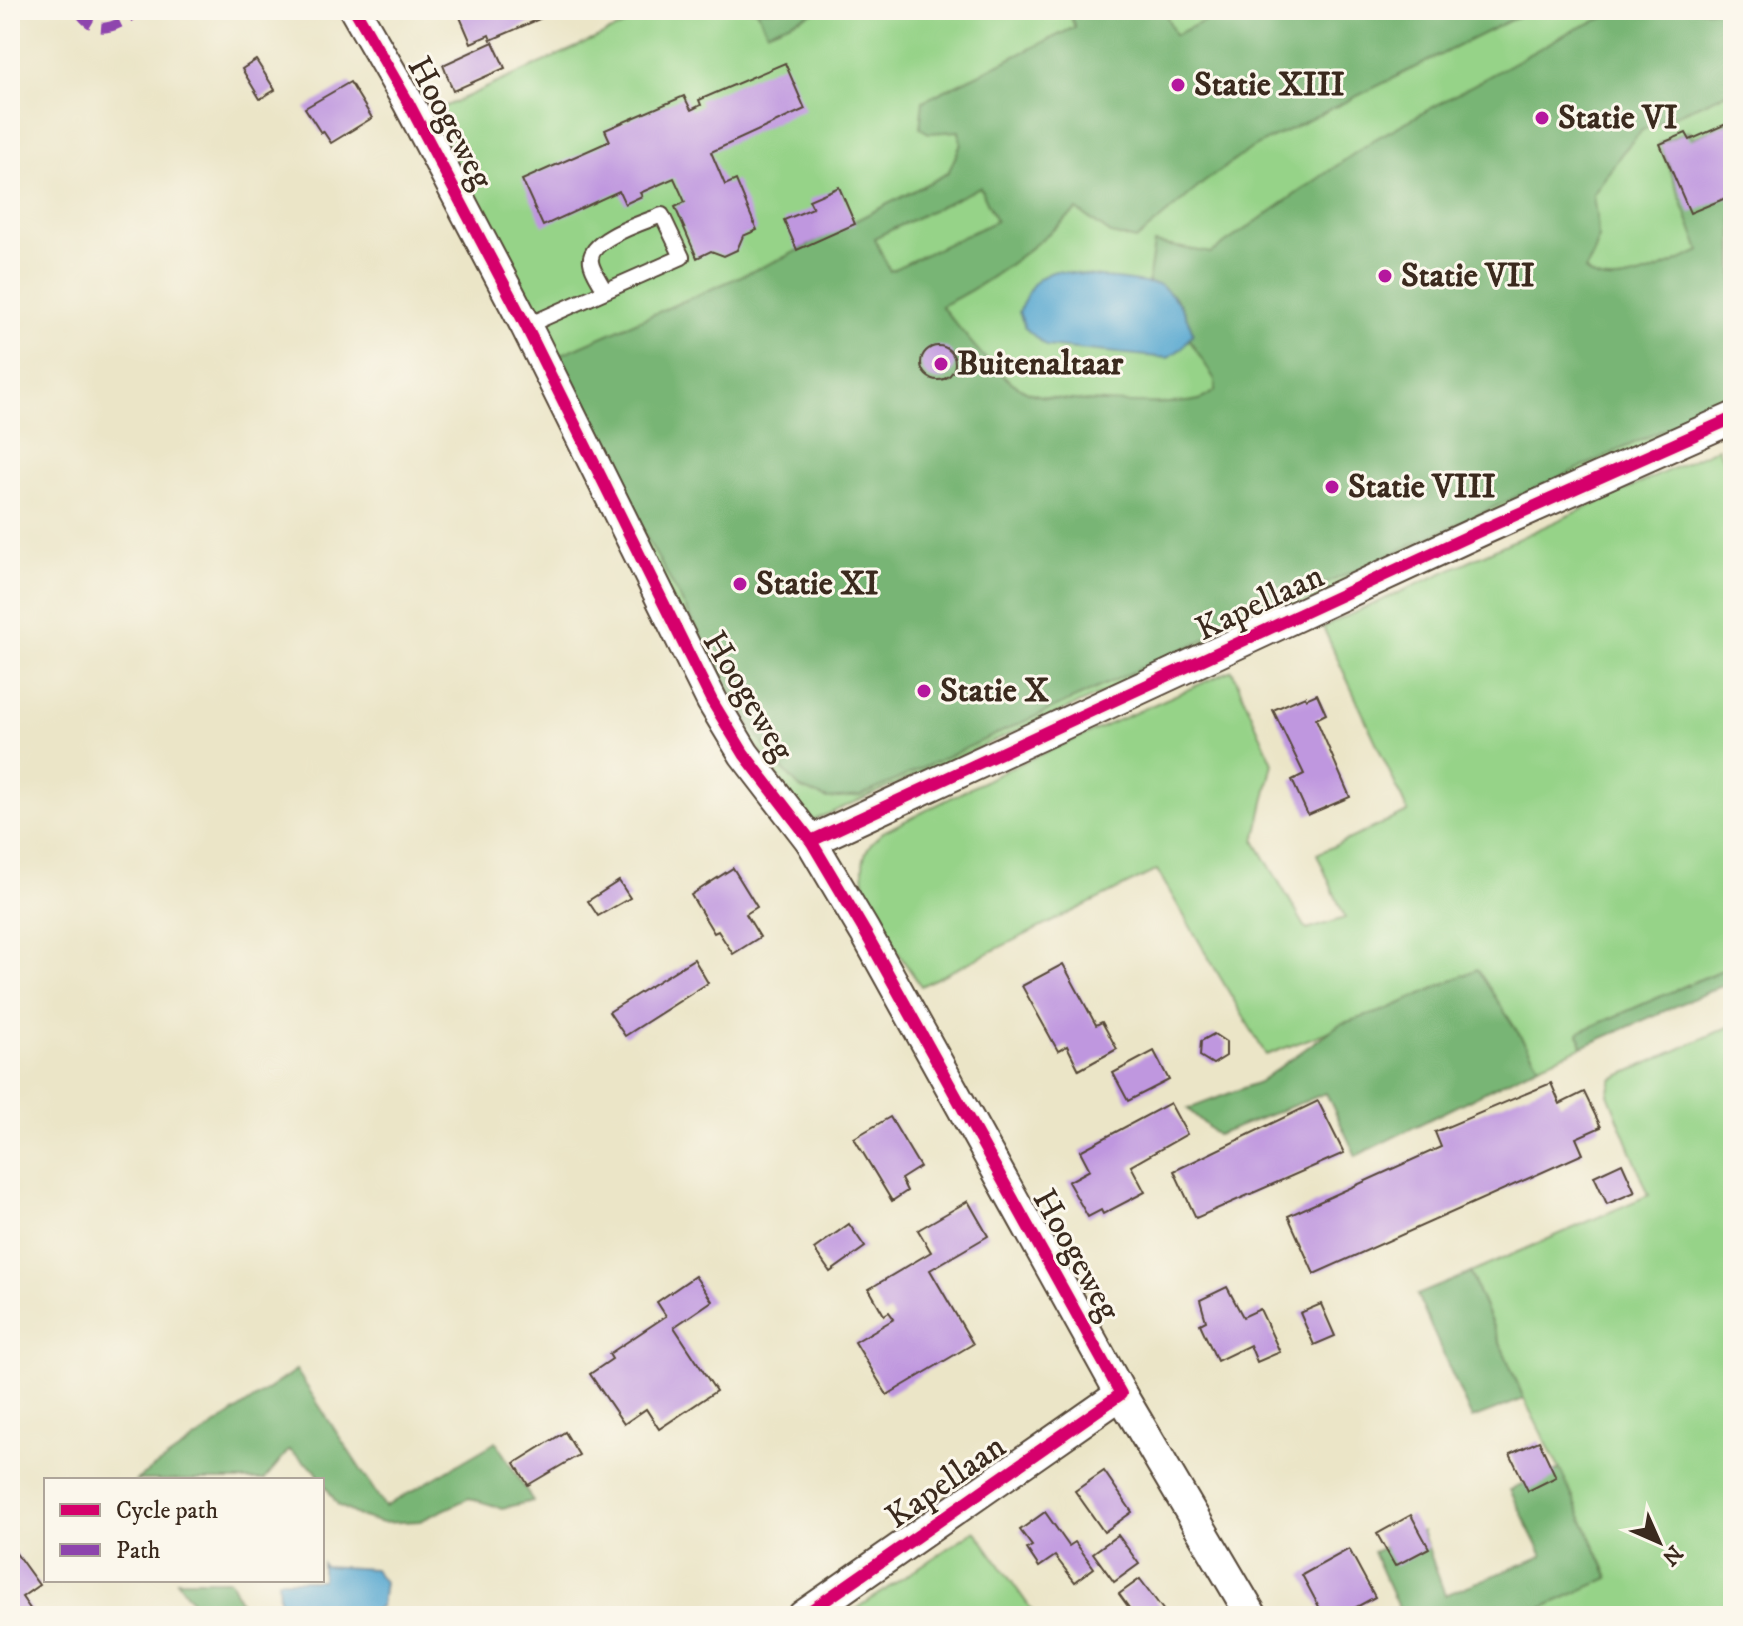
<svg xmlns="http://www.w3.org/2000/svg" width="1743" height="1626" viewBox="0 0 1743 1626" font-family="'IM FELL DW Pica',serif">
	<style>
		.green { fill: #96d388; stroke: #687e53; stroke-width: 2 }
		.forest { fill: #78b574; stroke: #5a7049; stroke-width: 2; fill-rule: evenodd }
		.water { fill: #56a7d0; stroke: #486877; stroke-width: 2 }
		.building { fill: #bf97df }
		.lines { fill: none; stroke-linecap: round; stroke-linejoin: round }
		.lane-casing { stroke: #554637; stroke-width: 18 }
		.street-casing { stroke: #554637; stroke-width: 34 }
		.lane { stroke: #fff; stroke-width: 14 }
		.street { stroke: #fff; stroke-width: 30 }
		.quiet { stroke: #8e44ad; stroke-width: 10; stroke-dasharray: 20 10; stroke-linecap: butt }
		.cycleway-casing { stroke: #fbf7ec; stroke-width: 17 }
		.cycleway { stroke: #d6006c; stroke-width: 12 }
		.poi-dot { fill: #b5179e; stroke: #fbf7ec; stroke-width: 3 }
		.labels { text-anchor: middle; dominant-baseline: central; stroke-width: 6; stroke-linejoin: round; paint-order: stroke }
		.poi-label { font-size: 34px; font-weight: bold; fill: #3b2a1e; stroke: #fbf7ec; text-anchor: start }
		.street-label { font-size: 34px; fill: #3b2a1e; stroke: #fbf7ec }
	</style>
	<rect width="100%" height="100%" fill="#fbf7ec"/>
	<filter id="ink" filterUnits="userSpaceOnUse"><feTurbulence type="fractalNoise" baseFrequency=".0125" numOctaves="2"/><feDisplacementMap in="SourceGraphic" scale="16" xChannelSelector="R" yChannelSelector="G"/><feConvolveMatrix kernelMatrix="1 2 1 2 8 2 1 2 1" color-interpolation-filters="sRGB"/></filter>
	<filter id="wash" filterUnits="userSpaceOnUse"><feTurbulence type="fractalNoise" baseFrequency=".006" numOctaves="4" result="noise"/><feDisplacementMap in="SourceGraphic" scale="32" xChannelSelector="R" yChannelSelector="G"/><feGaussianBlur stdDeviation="1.8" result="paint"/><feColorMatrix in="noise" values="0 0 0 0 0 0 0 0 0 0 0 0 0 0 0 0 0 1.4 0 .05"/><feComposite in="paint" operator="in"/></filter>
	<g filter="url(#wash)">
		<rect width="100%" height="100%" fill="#ebe5c7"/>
		<g class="green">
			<path d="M658,10H1733V415L810,822L723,698L422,117Z"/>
			<path d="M1718,448L1733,481V965L1579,1032L1582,1047L1539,1065L1477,970L1386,1010L1266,1055L1157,870L921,986C900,955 843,883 870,845C873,840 879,836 883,832L1012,767L1232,670L1273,763L1255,841L1307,930L1345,918L1317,854L1408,812L1323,627Z"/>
			<path d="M1733,1025V1616H1524L1609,1577L1560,1470L1524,1399L1470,1273L1649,1195L1608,1094L1612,1079Z"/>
			<path d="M975,1530L1036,1616H846Z"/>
		</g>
		<g class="forest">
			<path d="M757,10H820L767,32Z"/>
			<path d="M1067,10H1164L1175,35L1227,10H1531L1252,148L1203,183L1136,240L1111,234L1077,210C1033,246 993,282 941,306C965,334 995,377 1028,392C1052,403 1172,406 1199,400C1205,398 1210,394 1215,391V380L1189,339L1193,333C1185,310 1174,287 1148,283L1154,243L1211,253L1375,139L1571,31L1623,10H1733V90L1642,130L1622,153L1593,195C1597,228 1605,240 1585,270C1608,297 1674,263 1700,251L1660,143L1689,131L1693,138L1733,121V398L861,796L828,799L801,789L776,762L751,726L634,515L553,358L787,256L948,173L961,144L959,131L929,133L920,128L923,101L1075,27ZM980,187L996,221L890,271L874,238Z"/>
			<path d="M1733,965V981L1582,1047L1579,1032Z"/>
			<path d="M1477,969L1539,1065L1356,1156L1326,1093L1217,1135L1188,1109L1259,1082L1340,1024L1386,1010Z"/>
			<path d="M1470,1273L1524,1399L1472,1419L1417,1295Z"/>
			<path d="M296,1370L385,1507L496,1442L533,1501L502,1508L469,1498L420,1521L382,1523L359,1516L338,1505L315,1470L289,1450L264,1480H136Z"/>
			<path d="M1560,1469L1609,1578L1524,1616H1402L1373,1552L1422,1531L1445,1595L1543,1556L1510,1490Z"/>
			<path d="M177,1580H230L247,1616H202Z"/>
		</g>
		<g class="water">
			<path d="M1056,271L1160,285C1177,297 1186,313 1193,333L1182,348L1168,358L1046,346L1025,328L1019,312C1028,290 1033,277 1056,271Z"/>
			<path d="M322,1563L324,1566L374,1569L384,1582L381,1605L370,1616H280L278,1580H322Z"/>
		</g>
		<g id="blocks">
			<g class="building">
				<path d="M457,10H560L491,40L489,35L471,43Z"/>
				<path d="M493,42L505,68L453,91L443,65Z"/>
				<path d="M256,60L275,90L260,99L242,69Z"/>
				<path d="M785,63L805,109L711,152L725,185L736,180L757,230L743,236L737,250L724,256L711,251L697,258L675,207L685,202L674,178L640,193L642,196L625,204L619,191L543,226L522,180L610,141L605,130L684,96L691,110L701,105L699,100Z"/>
				<path d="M350,82L372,118L331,143L323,131L321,133L305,108Z"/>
				<path d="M1733,121V195L1690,213L1660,144L1686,133L1690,140Z"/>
				<path d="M839,187L855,224L797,250L784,220L813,208L809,200Z"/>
				<circle cx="938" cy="363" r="17"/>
				<path d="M1317,694L1326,714L1316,719L1350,797L1308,815L1292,780L1304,774L1273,710L1305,696L1306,699Z"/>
				<path d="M733,868L757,907L746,914L760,937L733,954L718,931L714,933L691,895Z"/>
				<path d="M619,881L630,898L598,916L588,901Z"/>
				<path d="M694,959L708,983L625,1036L609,1012Z"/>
				<path d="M1063,964L1096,1025L1102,1022L1117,1049L1079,1070L1067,1046L1058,1051L1022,986Z"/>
				<path d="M1214,1034L1226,1042V1056L1213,1064L1200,1056L1201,1041Z"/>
				<path d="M1154,1051L1169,1080L1128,1101L1113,1073Z"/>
				<path d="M1551,1083L1560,1104L1584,1092L1601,1127L1576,1138L1583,1154L1314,1274L1288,1216L1441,1147L1435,1132Z"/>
				<path d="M1318,1101L1344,1153L1196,1218L1174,1171Z"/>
				<path d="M1170,1103L1187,1134L1131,1166L1145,1192L1103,1214L1101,1210L1088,1217L1068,1182L1090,1170L1080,1151Z"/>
				<path d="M890,1117L920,1167L901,1179L907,1191L892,1201L854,1138Z"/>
				<path d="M1622,1163L1635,1192L1607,1204L1594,1176Z"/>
				<path d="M968,1201L988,1236L930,1270L973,1344L887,1395L855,1342L894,1319L889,1312L884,1315L869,1289L931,1252L918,1230Z"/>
				<path d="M849,1224L865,1247L830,1272L814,1249Z"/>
				<path d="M695,1276L712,1301L674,1327L716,1391L659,1429L646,1409L624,1424L590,1374L612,1359L609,1354L666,1316L657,1302Z"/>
				<path d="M1227,1287L1243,1317L1260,1309L1280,1352L1257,1362L1250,1345L1217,1361L1200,1324L1206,1321L1200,1300Z"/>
				<path d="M1321,1304L1335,1336L1314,1345L1300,1313Z"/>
				<path d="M565,1432L579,1455L528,1485L515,1463Z"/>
				<path d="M1539,1441L1556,1477L1528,1491L1510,1454Z"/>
				<path d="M1104,1471L1132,1512L1104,1532L1075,1491Z"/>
				<path d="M1045,1512L1069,1546L1075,1542L1094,1568L1075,1582L1055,1556L1039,1567L1027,1549L1032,1546L1020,1530Z"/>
				<path d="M1411,1515L1429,1548L1395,1566L1377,1534Z"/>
				<path d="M1118,1535L1139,1564L1114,1582L1093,1553Z"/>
				<path d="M10,1545L39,1585L22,1597L35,1616H10Z"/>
				<path d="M1349,1549L1375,1597L1340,1616H1324L1302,1575Z"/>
				<path d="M1140,1579L1164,1611L1158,1616H1135L1119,1594Z"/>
			</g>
		</g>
	</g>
	<g filter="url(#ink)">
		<use href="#blocks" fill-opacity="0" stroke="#554637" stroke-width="2"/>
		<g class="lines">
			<g class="lane-casing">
				<path id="lane" d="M526,326L682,257L662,215C645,222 587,239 591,262C592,271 601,282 605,291"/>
			</g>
			<g class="street-casing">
				<g id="street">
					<path d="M355,10L408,102L526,326L712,701L744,754L811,841L865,932L1121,1394L1252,1616"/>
					<path d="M811,841L1484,529L1733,418"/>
					<path d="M803,1616L1121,1394"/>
				</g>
			</g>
			<use href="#lane" class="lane"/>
			<use href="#street" class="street"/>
			<path class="quiet" d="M78,10C97,40 117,26 141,10"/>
			<g class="cycleway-casing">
				<g id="cycleway">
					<path d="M355,10L408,102L526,326L712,701L744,754L811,841L865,932L1121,1394L803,1616"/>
					<path d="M811,841L1484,529L1733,418"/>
				</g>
			</g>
			<use href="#cycleway" class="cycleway"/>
		</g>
	</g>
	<g class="poi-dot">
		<circle cx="1178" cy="85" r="8"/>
		<circle cx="1542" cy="118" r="8"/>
		<circle cx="1385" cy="276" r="8"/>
		<circle cx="941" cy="364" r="8"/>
		<circle cx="1332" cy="487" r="8"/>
		<circle cx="740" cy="584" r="8"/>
		<circle cx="924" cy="691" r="8"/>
	</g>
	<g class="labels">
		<g class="poi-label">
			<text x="1194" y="85">Statie XIII</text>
			<text x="1558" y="118">Statie VI</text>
			<text x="1401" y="276">Statie VII</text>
			<text x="957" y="364">Buitenaltaar</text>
			<text x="1348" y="487">Statie VIII</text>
			<text x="756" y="584">Statie XI</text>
			<text x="940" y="691">Statie X</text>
		</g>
		<g class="street-label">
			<text transform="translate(450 123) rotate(62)">Hoogeweg</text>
			<text transform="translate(1260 603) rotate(-25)">Kapellaan</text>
			<text transform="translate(748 696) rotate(59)">Hoogeweg</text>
			<text transform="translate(1076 1255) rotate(61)">Hoogeweg</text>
			<text transform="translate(946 1482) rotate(-35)">Kapellaan</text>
		</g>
	</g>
	<rect width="1743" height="1626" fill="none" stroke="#fbf7ec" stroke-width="40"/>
	<rect x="44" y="1478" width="280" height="104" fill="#fbf7ec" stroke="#aea59a" stroke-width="2"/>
	<rect x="60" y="1504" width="40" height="12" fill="#d6006c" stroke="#aea59a" stroke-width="2"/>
	<text x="116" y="1518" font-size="24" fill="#3b2a1e">Cycle path</text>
	<rect x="60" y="1544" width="40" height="12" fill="#8e44ad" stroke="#aea59a" stroke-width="2"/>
	<text x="116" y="1558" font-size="24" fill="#3b2a1e">Path</text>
	<g transform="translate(1659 1542) rotate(135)" stroke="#fbf7ec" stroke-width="6" paint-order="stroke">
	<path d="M0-6L14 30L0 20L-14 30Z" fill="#3b2a1e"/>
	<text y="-12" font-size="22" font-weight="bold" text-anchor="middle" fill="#3b2a1e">N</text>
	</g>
</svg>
